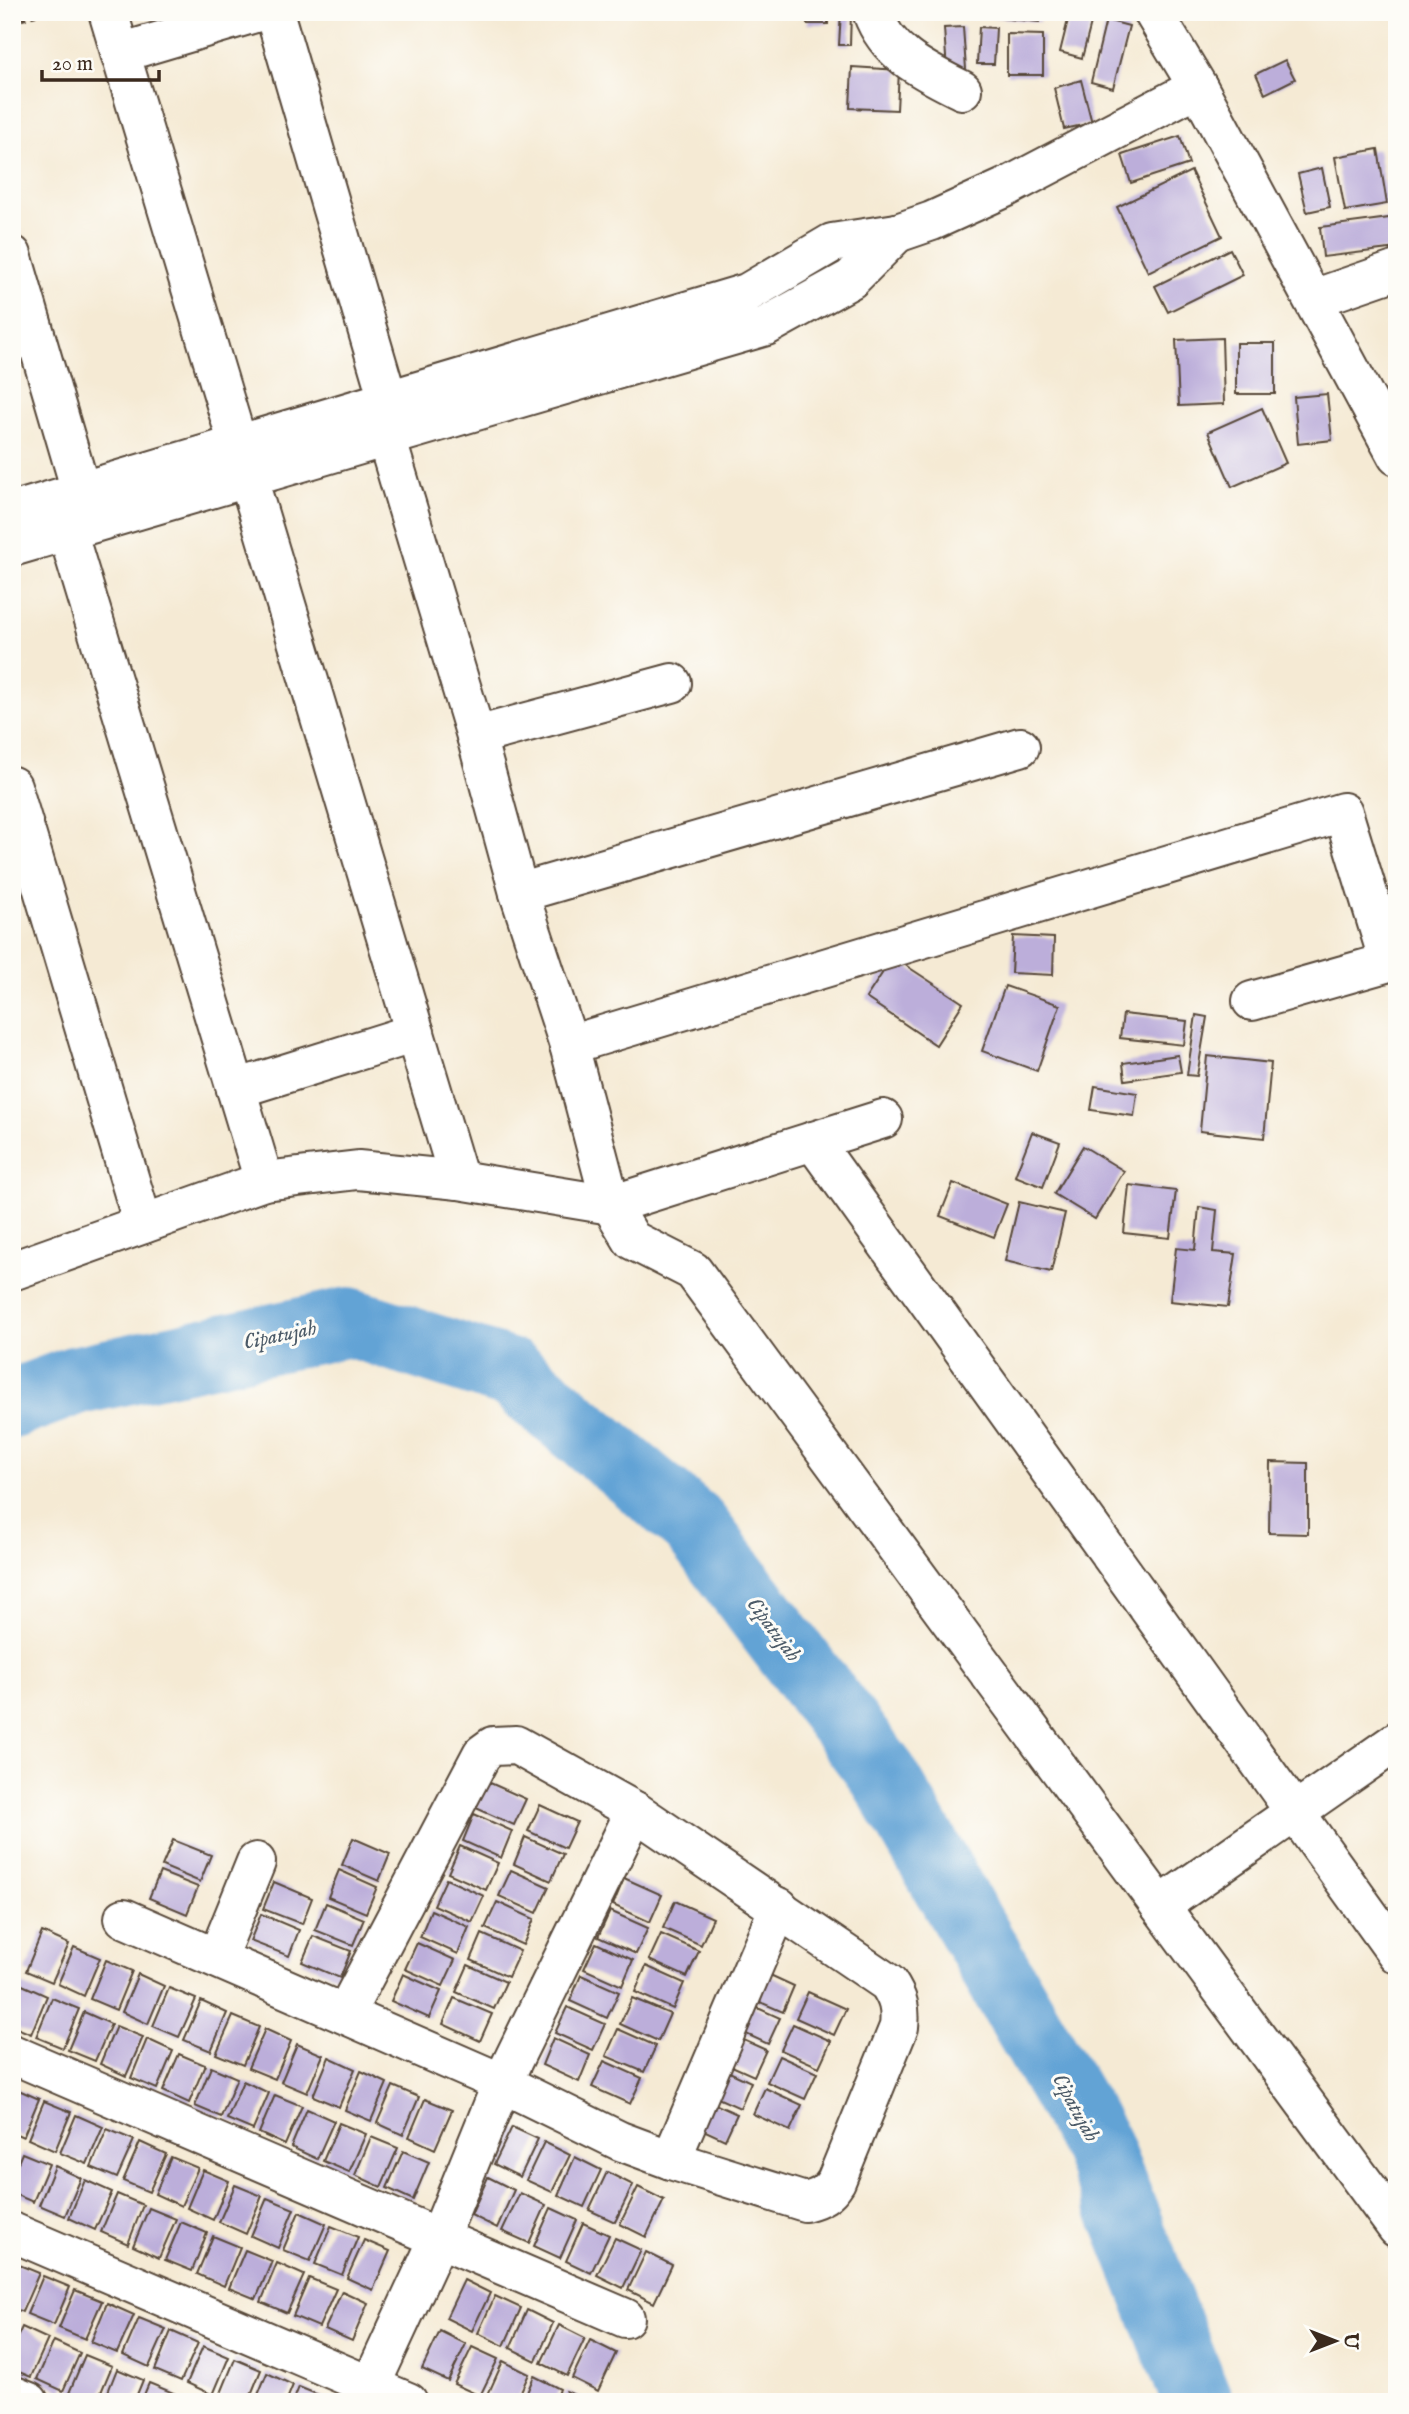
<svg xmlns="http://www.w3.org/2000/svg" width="1409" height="2414" viewBox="0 0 1409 2414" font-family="'IM FELL English',serif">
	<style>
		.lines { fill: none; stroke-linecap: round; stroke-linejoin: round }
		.river { stroke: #62a3d5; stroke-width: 70 }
		.building { fill: #bcaeda }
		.minor-casing { stroke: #574739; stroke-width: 42 }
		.tertiary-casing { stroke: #574739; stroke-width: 42 }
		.path { stroke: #574739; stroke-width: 4.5; stroke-dasharray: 5 5; stroke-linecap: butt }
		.minor { stroke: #fff; stroke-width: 38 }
		.tertiary { stroke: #fff; stroke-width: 38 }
		.labels { text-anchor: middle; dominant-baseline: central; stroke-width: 6; stroke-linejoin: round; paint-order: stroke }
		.water-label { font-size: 21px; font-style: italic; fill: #4b5a67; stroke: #fdfcf7 }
	</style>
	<rect width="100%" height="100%" fill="#fdfcf7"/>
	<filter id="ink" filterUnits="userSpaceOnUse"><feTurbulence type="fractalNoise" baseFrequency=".0143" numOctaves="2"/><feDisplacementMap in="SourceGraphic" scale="14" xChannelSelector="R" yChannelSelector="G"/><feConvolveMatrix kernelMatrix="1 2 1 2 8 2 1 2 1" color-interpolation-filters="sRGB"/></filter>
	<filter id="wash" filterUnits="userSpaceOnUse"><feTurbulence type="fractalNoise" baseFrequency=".00686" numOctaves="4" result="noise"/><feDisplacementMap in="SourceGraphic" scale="28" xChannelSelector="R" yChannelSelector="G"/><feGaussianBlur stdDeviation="1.57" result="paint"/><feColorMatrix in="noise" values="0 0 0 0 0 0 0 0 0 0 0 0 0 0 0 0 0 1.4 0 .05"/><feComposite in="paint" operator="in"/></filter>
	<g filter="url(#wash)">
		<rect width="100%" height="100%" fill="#f5ead4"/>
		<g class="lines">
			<path class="river" d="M12,1404L74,1381L349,1322L512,1374L693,1524L884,1776L1096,2144L1198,2402"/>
		</g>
		<g id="blocks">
			<g class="building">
				<path d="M808,12H828V24H807Z"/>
				<path d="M841,12H851L850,45H839Z"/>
				<path d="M963,12H1040L1039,22L963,14Z"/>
				<path d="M1070,12H1094L1082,58L1060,52Z"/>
				<path d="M1106,20L1129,26L1113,88L1091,82Z"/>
				<path d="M963,27L966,69L947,71L944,28Z"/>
				<path d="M979,27L996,28L994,64H977Z"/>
				<path d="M1007,34L1043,35V75H1007Z"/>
				<path d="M1285,60L1295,79L1265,94L1256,74Z"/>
				<path d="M852,67L899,70L897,110L850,108Z"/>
				<path d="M1081,80L1092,123L1064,129L1054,88Z"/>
				<path d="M1180,136L1189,164L1131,183L1122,155Z"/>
				<path d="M1378,149L1387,204L1345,211L1335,157Z"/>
				<path d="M1322,168L1330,207L1307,212L1298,174Z"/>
				<path d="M1191,171L1222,236L1148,272L1117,207Z"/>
				<path d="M1397,217V248L1323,257L1320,227Z"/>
				<path d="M1230,249L1243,275L1168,312L1155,286Z"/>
				<path d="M1222,338L1224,404L1179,406L1176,340Z"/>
				<rect x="1236" y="343" width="39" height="51"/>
				<path d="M1327,394L1332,440L1298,444L1294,397Z"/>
				<path d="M1262,408L1286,463L1232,487L1208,432Z"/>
				<path d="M1013,936L1054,938L1053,975L1011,973Z"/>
				<path d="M893,957L963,1003L936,1045L866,998Z"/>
				<path d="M1005,986L1060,1005L1037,1071L982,1051Z"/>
				<path d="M1123,1014L1187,1021L1184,1045L1120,1038Z"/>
				<path d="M1196,1015L1207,1017L1197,1076L1187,1075Z"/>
				<path d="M1178,1055L1181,1072L1125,1080L1123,1063Z"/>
				<path d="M1207,1056L1271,1063L1264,1138L1200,1131Z"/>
				<path d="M1095,1086L1137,1093L1134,1116L1091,1110Z"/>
				<path d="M1032,1132L1060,1142L1043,1187L1015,1176Z"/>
				<path d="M1083,1146L1124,1171L1095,1219L1054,1194Z"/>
				<path d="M953,1183L1007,1204L994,1237L940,1216Z"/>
				<path d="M1129,1185L1176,1191L1170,1238L1124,1233Z"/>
				<path d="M1019,1202L1065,1213L1051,1272L1005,1261Z"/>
				<path d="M1199,1207L1217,1210L1213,1252L1236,1254L1228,1307L1170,1301L1176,1248L1195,1250Z"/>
				<path d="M1270,1462L1308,1463V1534L1269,1533Z"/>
				<path d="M488,1782L526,1799L514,1825L476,1808Z"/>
				<path d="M540,1805L577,1822L565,1848L528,1831Z"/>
				<path d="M474,1814L512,1831L501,1858L463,1841Z"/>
				<path d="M525,1837L563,1854L551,1881L514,1864Z"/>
				<path d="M353,1838L390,1854L379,1881L342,1865Z"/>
				<path d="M173,1840L211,1855L200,1882L162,1866Z"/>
				<path d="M460,1846L498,1863L486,1890L448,1873Z"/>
				<path d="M339,1870L377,1887L366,1913L328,1897Z"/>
				<path d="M511,1870L549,1887L537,1913L499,1896Z"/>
				<path d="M160,1872L198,1887L187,1914L149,1898Z"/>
				<path d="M624,1878L662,1895L650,1922L613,1905Z"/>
				<path d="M446,1879L484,1896L472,1922L434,1905Z"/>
				<path d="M274,1882L312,1898L302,1924L263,1909Z"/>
				<path d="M675,1901L713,1918L701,1945L663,1928Z"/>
				<path d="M497,1902L534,1919L523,1945L485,1928Z"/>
				<path d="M326,1903L364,1919L353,1945L315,1930Z"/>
				<path d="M431,1910L469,1927L458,1954L420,1937Z"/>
				<path d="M610,1911L648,1928L636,1954L598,1937Z"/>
				<path d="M261,1914L299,1930L289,1956L250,1941Z"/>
				<path d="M42,1932L69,1944L52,1982L26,1971Z"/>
				<path d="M482,1934L520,1951L508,1977L471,1960Z"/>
				<path d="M661,1934L699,1951L687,1977L649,1960Z"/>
				<path d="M313,1936L351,1951L340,1978L302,1962Z"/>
				<path d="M417,1943L455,1960L443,1986L405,1969Z"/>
				<path d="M596,1943L633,1960L622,1986L584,1969Z"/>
				<path d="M74,1947L100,1958L84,1996L58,1984Z"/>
				<path d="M106,1960L132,1971L116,2010L90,1999Z"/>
				<path d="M468,1965L506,1982L494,2009L456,1992Z"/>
				<path d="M646,1966L684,1983L673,2009L635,1992Z"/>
				<path d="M757,1969L794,1986L783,2012L746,1996Z"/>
				<path d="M138,1974L164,1986L148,2024L122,2012Z"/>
				<path d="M403,1974L441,1991L429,2018L391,2001Z"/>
				<path d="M581,1975L619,1992L607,2018L570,2001Z"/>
				<path d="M20,1984L47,1996L31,2034L12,2026V2003Z"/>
				<path d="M169,1988L196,1999L179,2037L153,2026Z"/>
				<path d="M808,1992L846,2009L834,2035L796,2018Z"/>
				<path d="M52,1998L79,2009L63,2048L36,2037Z"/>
				<path d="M454,1998L492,2014L480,2041L443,2024Z"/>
				<path d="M632,1998L670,2014L658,2041L620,2024Z"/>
				<path d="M201,2001L227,2013L211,2051L184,2040Z"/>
				<path d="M742,2001L780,2018L768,2044L731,2027Z"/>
				<path d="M567,2007L605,2024L593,2050L555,2033Z"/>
				<path d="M84,2012L111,2024L95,2061L68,2050Z"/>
				<path d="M233,2016L259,2027L243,2065L216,2054Z"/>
				<path d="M793,2024L831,2041L819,2067L781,2050Z"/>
				<path d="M116,2026L143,2037L126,2076L100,2064Z"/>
				<path d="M265,2029L291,2041L275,2079L248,2068Z"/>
				<path d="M618,2029L656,2046L644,2072L606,2056Z"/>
				<path d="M728,2033L766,2050L754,2076L716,2059Z"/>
				<path d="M553,2038L590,2055L579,2082L542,2065Z"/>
				<path d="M147,2039L173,2051L157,2089L131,2078Z"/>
				<path d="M297,2044L323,2055L307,2093L281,2082Z"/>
				<path d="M179,2054L205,2065L189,2103L163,2091Z"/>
				<path d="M779,2056L817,2073L805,2099L767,2082Z"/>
				<path d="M329,2057L355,2069L339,2107L313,2096Z"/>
				<path d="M604,2061L642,2078L630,2104L592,2087Z"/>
				<path d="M714,2065L751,2082L740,2108L702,2091Z"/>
				<path d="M211,2067L237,2078L221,2117L195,2106Z"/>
				<path d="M361,2071L387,2083L371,2121L345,2110Z"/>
				<path d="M243,2081L269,2093L253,2130L227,2119Z"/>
				<path d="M393,2086L419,2097L403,2135L377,2123Z"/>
				<path d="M12,2087L39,2099L23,2137L12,2132Z"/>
				<path d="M765,2088L802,2105L790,2131L753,2114Z"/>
				<path d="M275,2095L302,2106L285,2145L259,2133Z"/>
				<path d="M699,2097L737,2114L725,2140L688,2123Z"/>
				<path d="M425,2099L452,2110L435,2149L409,2137Z"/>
				<path d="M44,2101L71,2112L55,2151L28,2139Z"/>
				<path d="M307,2109L334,2121L317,2159L291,2147Z"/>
				<path d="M76,2115L103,2127L87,2164L60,2153Z"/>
				<path d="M339,2123L366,2134L349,2172L323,2161Z"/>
				<path d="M512,2127L538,2139L520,2177L494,2164Z"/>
				<path d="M107,2129L134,2140L117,2178L91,2167Z"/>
				<path d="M371,2137L398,2148L381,2187L355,2175Z"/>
				<path d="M140,2142L166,2154L149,2192L123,2181Z"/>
				<path d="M544,2142L570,2155L552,2192L526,2180Z"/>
				<path d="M403,2151L429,2162L413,2200L387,2188Z"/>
				<path d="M22,2153L49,2164L33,2202L12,2193V2177Z"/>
				<path d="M171,2157L198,2168L181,2206L155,2194Z"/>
				<path d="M575,2157L601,2170L584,2207L558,2195Z"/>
				<path d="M55,2166L81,2178L65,2216L39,2205Z"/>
				<path d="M203,2170L229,2181L213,2220L187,2208Z"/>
				<path d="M607,2172L633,2185L615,2222L589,2210Z"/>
				<path d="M488,2177L514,2190L497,2228L471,2215Z"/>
				<path d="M85,2180L112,2192L95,2230L69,2218Z"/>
				<path d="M235,2185L262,2196L246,2234L219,2222Z"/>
				<path d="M638,2187L664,2200L646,2237L620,2224Z"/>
				<path d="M520,2193L546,2205L529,2243L502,2231Z"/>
				<path d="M117,2194L143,2205L128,2244L101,2232Z"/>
				<path d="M267,2198L294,2209L278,2248L251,2236Z"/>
				<path d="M149,2208L176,2219L159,2258L133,2246Z"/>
				<path d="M551,2208L577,2220L560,2258L534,2246Z"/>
				<path d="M299,2212L326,2224L310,2261L283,2250Z"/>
				<path d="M181,2222L207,2233L192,2271L165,2260Z"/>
				<path d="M583,2223L609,2235L591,2273L566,2261Z"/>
				<path d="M331,2226L358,2237L342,2275L315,2264Z"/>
				<path d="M213,2236L240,2247L224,2286L197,2274Z"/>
				<path d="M615,2238L641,2250L623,2288L597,2275Z"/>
				<path d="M364,2240L390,2251L373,2290L347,2278Z"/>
				<path d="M245,2250L272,2261L256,2299L229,2288Z"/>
				<path d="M646,2252L672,2265L654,2303L628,2290Z"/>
				<path d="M12,2262L39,2273L22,2312L12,2307Z"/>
				<path d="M277,2263L304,2275L287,2313L261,2302Z"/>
				<path d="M43,2276L70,2287L54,2325L27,2314Z"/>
				<path d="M309,2278L336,2289L319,2327L293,2316Z"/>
				<path d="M464,2280L490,2293L472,2331L446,2318Z"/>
				<path d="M75,2290L102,2301L85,2339L59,2328Z"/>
				<path d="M342,2291L368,2303L352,2341L325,2329Z"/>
				<path d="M495,2296L521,2308L504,2346L478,2333Z"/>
				<path d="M107,2303L134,2315L117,2353L91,2342Z"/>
				<path d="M527,2310L553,2323L536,2361L510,2348Z"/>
				<path d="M139,2318L166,2329L149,2367L123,2355Z"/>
				<path d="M559,2325L585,2338L567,2376L541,2363Z"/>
				<path d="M22,2327L48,2339L31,2377L12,2369V2349Z"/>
				<path d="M171,2331L198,2343L181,2381L155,2370Z"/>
				<path d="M440,2331L466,2344L448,2381L422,2369Z"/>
				<path d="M590,2340L616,2353L598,2391L572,2378Z"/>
				<path d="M54,2341L80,2353L63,2391L37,2379Z"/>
				<path d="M203,2346L229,2357L213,2395L187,2383Z"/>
				<path d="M472,2347L498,2359L480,2396L454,2384Z"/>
				<path d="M85,2355L112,2366L97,2402H88L69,2393Z"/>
				<path d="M235,2359L261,2370L248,2402H228L219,2398Z"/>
				<path d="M503,2361L529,2374L516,2402H491L486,2399Z"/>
				<path d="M117,2369L143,2380L134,2402H104Z"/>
				<path d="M267,2373L293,2385L286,2402H255Z"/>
				<path d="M534,2376L560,2389L555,2402H523Z"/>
				<path d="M149,2383L176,2394L173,2402H141Z"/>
				<path d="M299,2387L326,2398L324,2402H293Z"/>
				<path d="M566,2391L589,2402H561Z"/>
			</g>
		</g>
	</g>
	<g filter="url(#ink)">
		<use href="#blocks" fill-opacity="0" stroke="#574739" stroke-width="2"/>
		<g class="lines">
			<g class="minor-casing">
				<g id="minor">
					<path d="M108,12L459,1180"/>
					<path d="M274,12L388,400"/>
					<path d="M872,12C887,54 924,71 962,90"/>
					<path d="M120,53L258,12"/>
					<path d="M12,255L88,515"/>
					<path d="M1313,299L1397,270"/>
					<path d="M386,437L476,736L519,893L569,1045L611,1205L632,1240L693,1271L1397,2228"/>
					<path d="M12,512L747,293L832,243L897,233L932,221L1007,187L1198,87"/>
					<path d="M67,531L264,1181"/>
					<path d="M12,547L766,326L851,279L897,233"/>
					<path d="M476,736L672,683"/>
					<path d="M12,786L143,1224"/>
					<path d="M519,893L1020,747"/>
					<path d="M569,1045L1343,812L1389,962L1252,1001"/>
					<path d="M236,1089L415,1033"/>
					<path d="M813,1141L1397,1954"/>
					<path d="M12,1271L264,1181L358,1170L459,1180L611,1205L883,1119"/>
					<path d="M1160,1906L1397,1741"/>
					<path d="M124,1918L502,2083L620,2141L671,2160L779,1907"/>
					<path d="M217,1958L256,1862"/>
					<path d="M345,2014L482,1754L493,1746L516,1745L635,1811L888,1983C898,1998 901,2008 899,2027L836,2181C828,2194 820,2198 805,2202L671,2160"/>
					<path d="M12,2054L625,2318"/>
					<path d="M12,2232L408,2402"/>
					<path d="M12,2395L29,2402"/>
					<path d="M363,2402L439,2238L502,2083L635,1811"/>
				</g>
			</g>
			<g class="tertiary-casing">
				<path id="tertiary" d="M1153,12L1198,87L1397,456"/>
			</g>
			<path class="path" d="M12,22L45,12"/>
			<use href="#minor" class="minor"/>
			<use href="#tertiary" class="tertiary"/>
		</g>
	</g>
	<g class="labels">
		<g class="water-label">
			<text transform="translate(280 1336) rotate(-12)">Cipatujah</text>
			<text transform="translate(773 1630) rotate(53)">Cipatujah</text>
			<text transform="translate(1075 2108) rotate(61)">Cipatujah</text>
		</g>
	</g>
	<rect width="1409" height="2414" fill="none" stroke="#fdfcf7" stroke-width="42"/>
	<g transform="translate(1335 2341) rotate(90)" stroke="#fdfcf7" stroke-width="5" paint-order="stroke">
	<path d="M0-5L12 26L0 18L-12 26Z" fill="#3b2a1e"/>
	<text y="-10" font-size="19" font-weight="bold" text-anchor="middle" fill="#3b2a1e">U</text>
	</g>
	<path d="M42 70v10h117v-10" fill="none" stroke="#3b2a1e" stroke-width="3.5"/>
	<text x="52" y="70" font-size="21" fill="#3b2a1e" stroke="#fdfcf7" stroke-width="5" paint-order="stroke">20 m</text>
</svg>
